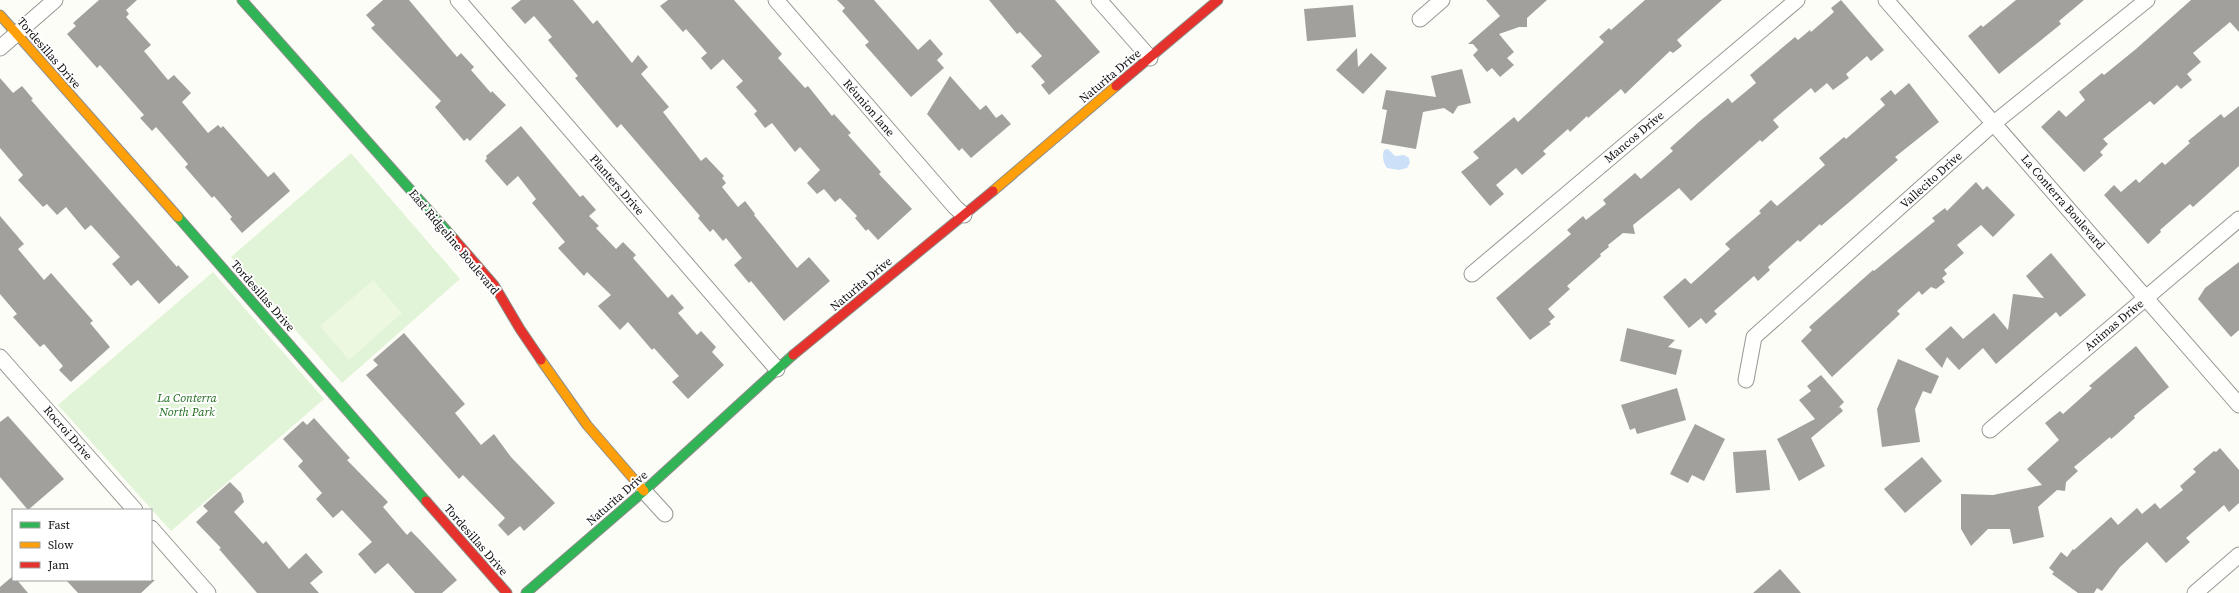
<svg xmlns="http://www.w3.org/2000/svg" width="2239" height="593" viewBox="0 0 2239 593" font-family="'Source Serif 4',serif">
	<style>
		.green { fill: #e2f4d7 }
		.pitch { fill: #edf8e0 }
		.water { fill: #cce1f8 }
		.building { fill: #a1a09c }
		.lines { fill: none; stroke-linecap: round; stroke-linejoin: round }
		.street-casing { stroke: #979795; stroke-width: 17 }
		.fast-casing { stroke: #8e8e8b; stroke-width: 11 }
		.slow-casing { stroke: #8e8e8b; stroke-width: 11 }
		.jam-casing { stroke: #8e8e8b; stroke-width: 11 }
		.street { stroke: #fffffe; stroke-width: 15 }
		.fast { stroke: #30b455; stroke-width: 9 }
		.slow { stroke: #ff9f0a; stroke-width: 9 }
		.jam { stroke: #e5322d; stroke-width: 9 }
		.labels { text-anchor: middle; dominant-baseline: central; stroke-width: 4; stroke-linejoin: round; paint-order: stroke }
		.street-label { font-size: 12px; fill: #111; stroke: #fff }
		.park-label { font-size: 12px; font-style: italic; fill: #1f6d1d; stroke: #fff }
	</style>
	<rect width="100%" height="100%" fill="#fdfdf7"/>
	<g class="green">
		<path d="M351,153L460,279L342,383L231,257Z"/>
		<path d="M213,272L324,399L171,531L58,405Z"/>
	</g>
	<path class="pitch" d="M373,280L402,313L349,360L320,326Z"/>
	<path class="water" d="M1388,149L1395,156L1404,155L1409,158L1410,163L1407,168L1399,170L1387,168C1383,163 1382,156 1384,150Z"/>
	<g class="building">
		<path d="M99,0H137L126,10L129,14L126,17L151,45L144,51L168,80L174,75L191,93L182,102L208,133L218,125L221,128L223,126L268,177L274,172L290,191L242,233L230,219L232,217L214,196L212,198L185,167L188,164L156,127L152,131L140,118L144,115L100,65L97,68L67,34L76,26L73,23Z"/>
		<path d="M383,0H409L457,57L461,53L474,67L471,70L491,93L492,91L506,105L470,141L467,138L464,141L435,107L441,101L371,28L375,25L366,15Z"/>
		<path d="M521,0H573L593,24L597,20L632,63L638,55L648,67L641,74L669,107L663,112L701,161L706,157L724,176L722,178L726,183L722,187L738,207L745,201L755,214L754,215L797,268L809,257L830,281L784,321L751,281L749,283L734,265L742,258L726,238L723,241L713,229L710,232L698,218L700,216L621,124L617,128L575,78L578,76L548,40L552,37L534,16L525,24L511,8Z"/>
		<path d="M668,0H734L782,54L778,58L805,88L808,86L832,116L834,114L851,133L848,135L881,172L879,174L912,209L878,240L868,229L866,231L855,218L857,216L840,198L835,202L824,189L817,194L807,183L820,170L800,147L795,152L772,123L765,128L754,114L757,111L736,87L743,81L723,59L711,70L701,58L707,53L686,29L683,32L660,6Z"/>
		<path d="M837,0H874L918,50L930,39L943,54L937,60L944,68L911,97L865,45L869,42L842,11L845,8Z"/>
		<path d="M989,0H1055L1100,52L1049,95L1041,85L1045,82L1031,66L1042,56L1020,32L1017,34Z"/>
		<path d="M1486,0H1547L1527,18V27H1519L1499,34L1514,52L1507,58L1514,65L1500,77L1492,68L1487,72L1473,55L1478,50L1473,44H1468L1500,16Z"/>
		<path d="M1645,0H1722L1677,40L1682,46L1673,53L1670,51L1625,94L1621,89L1588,118L1587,116L1570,132L1568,129L1543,151L1546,154L1522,175L1516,168L1496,185L1504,194L1490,206L1461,172L1479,158L1473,152L1514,117L1518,122L1604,42L1599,37L1609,28L1611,30Z"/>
		<path d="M1841,0L1884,50L1871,61L1867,56L1846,74L1849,78L1833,90L1827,83L1815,93L1811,88L1773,120L1779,127L1762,142L1760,140L1691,201L1679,188L1633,225L1635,234L1623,233L1608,245L1609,247L1600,254L1601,256L1567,286L1570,289L1548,309L1555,317L1549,322L1551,324L1530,340L1496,298L1571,234L1567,230L1583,216L1586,220L1606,204L1603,200L1635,173L1641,179L1673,151L1670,148L1700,121L1728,98L1732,103L1756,83L1750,75L1795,37L1798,40L1810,30L1811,32L1834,12L1831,8Z"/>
		<path d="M2016,0H2084L2059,21L2061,24L1999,74L1968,36L1981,25L1983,27Z"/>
		<path d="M2191,0H2239V32L2230,22L2193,53L2201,62L2187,74L2192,80L2181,89L2177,85L2154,105L2150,101L2103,139L2108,144L2100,152L2103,155L2084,172L2041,127L2059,110L2066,117L2085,100L2079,92L2102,73L2104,75L2136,49Z"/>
		<path d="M1353,5L1356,37L1307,41L1304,9Z"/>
		<path d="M1357,48L1358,67L1371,53L1387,68L1363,94L1336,70Z"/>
		<path d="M1462,69L1471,103L1458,106L1453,114L1444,108L1423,112L1416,149L1381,143L1387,110L1382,109L1386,90L1436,97L1431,76Z"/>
		<path d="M950,76L980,110L986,105L996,118L1002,114L1011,124L971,158L962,148L959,151L927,114Z"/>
		<path d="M0,78L13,93L22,86L33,99L31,100L64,138L177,267L178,265L189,277L159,304L138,280L131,286L112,264L120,257L91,225L85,230L66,207L57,215L47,204L43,207L18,180L23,175L0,148Z"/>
		<path d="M1909,83L1939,122L1895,157L1898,160L1847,204L1821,226L1820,224L1800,242L1798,240L1768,267L1770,270L1758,281L1754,276L1714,311L1717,314L1706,324L1701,318L1689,328L1663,297L1685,278L1691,284L1730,249L1725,244L1761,213L1759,211L1771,200L1777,206L1825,165L1819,158L1844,137L1846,139L1885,105L1880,99L1891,90L1895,95Z"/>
		<path d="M2239,106V166L2193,207L2190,204L2160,230L2161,232L2148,244L2104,195L2114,185L2121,192L2136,179L2139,183L2162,162L2165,165L2190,143L2188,141L2221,114L2224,118Z"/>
		<path d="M521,126L580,197L583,195L596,210L589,216L599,226L596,228L616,249L623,242L636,255L633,258L668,298L672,294L684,308L678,313L697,335L701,331L716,347L712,352L724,365L688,399L672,382L679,376L654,348L652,350L628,322L620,330L598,306L611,295L587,272L584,276L558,248L565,242L532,203L536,199L518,176L507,186L485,161L487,158L486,156Z"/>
		<path d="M1976,182L1983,190L1987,186L2015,215L1993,237L1981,225L1957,245L1964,253L1944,270L1947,274L1942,278L1945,282L1936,289L1931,287L1922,295L1919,291L1897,311L1900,314L1832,377L1801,341L1812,330L1809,327L1873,270L1874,271L1935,221L1932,218L1945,208L1947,211Z"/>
		<path d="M0,216L24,244L18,249L44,280L51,273L93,321L90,323L110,347L71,382L59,370L63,366L44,344L40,347L13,317L17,314L0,294Z"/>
		<path d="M2051,253L2086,295L2060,317L2056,312L1996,364L1983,348L1959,370L1947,357L1942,368L1925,349L1951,326L1963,339L1994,313L2008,330L2013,294L2044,298L2026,276Z"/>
		<path d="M2239,262V330L2231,337L2198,299L2205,288Z"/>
		<path d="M1627,328L1675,340L1668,347L1682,350L1676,375L1620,361Z"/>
		<path d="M404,333L465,404L455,413L481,445L494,434L511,457L555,503L524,531L520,526L508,536L498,525L505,518L463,475L459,479L366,375L378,365L373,360Z"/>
		<path d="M2136,346L2169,387L2134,416L2135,418L2116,435L2111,439L2110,437L2074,467L2078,471L2066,482L2065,491L2057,490L2038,507L2044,537L2013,544L2010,529H1988L1971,546L1961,529V494L1993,495L2042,485L2027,469L2059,440L2045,423L2060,411L2063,414L2092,388L2089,386Z"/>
		<path d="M1898,359L1939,376L1931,394L1923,391L1915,409L1920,442L1882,447L1877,409Z"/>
		<path d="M1821,375L1844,402L1838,408L1840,407L1843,411L1811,438L1825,466L1799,481L1777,439L1815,419L1799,400L1811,391L1807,386Z"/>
		<path d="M1677,388L1686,420L1637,434L1635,428L1630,430L1621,405Z"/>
		<path d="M8,416L64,479L28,510L0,477V422Z"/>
		<path d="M314,418L350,458L347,460L388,502L383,507L407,535L411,531L420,540L457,580L442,593H415L388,563L375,574L358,554L372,542L342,510L333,518L316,499L322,493L298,466L303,461L283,439L303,421L307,425Z"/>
		<path d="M1695,424L1725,439L1704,481L1692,475L1688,483L1670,474Z"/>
		<path d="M2220,448L2239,470V503L2229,512L2224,505L2186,538L2190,542L2166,563L2147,542L2120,567L2102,591L2097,588L2094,593H2078L2052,574L2054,572L2049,568L2061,552L2067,557L2073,549L2074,550L2111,517L2118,525L2137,508L2142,514L2155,503L2160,509L2183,490L2180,486L2196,472L2193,469L2214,451L2216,452Z"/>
		<path d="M1766,450L1770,490L1736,493L1733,452Z"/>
		<path d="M1922,457L1942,481L1905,513L1884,489Z"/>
		<path d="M230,482L241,493L244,502L234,512L263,544L266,541L289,569L306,553L323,572L310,583L319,593H257L219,549L221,548L196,522L208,511L203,506Z"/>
		<path d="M1780,569L1801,593H1753Z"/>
		<path d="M13,576V580H17L28,593H0V587Z"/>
		<path d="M66,580H155L141,593H78Z"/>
	</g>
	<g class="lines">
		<g class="street-casing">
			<g id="street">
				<path d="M458,0L777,369"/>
				<path d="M776,0L955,207L964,215"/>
				<path d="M1099,0L1150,58"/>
				<path d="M1886,0L2239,405"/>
				<path d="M1420,19L1442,0"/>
				<path d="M0,48L55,0"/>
				<path d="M1472,274L1797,0"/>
				<path d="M0,357L135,510"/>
				<path d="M1746,380L1754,337L1994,123L2147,0"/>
				<path d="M1990,430L2239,219"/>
				<path d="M644,491L665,514"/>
				<path d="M151,528L208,593"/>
				<path d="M2195,593L2239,555"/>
			</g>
		</g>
		<g class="fast-casing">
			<g id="fast">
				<path d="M242,0L454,239"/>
				<path d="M178,217L426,501"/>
				<path d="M526,593L644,491L793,355"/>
			</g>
		</g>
		<g class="slow-casing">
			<g id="slow">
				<path d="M0,15L178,217"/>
				<path d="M993,191L1116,86"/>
				<path d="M541,360L587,425L644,491"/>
			</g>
		</g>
		<g class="jam-casing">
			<g id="jam">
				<path d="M1116,86L1218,0"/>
				<path d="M454,239L494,285L520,329L541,360"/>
				<path d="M793,355L993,191"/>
				<path d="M426,501L507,593"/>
			</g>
		</g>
		<use href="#street" class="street"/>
		<use href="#fast" class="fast"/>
		<use href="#slow" class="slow"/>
		<use href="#jam" class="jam"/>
	</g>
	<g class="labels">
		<g class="street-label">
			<text transform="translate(49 53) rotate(49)">Tordesillas Drive</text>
			<text transform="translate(1110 76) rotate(-40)">Naturita Drive</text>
			<text transform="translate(869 108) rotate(49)">Réunion lane</text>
			<text transform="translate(1634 137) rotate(-40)">Mancos Drive</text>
			<text transform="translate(1931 180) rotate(-42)">Vallecito Drive</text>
			<text transform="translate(617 185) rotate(49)">Planters Drive</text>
			<text transform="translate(2063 202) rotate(49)">La Conterra Boulevard</text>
			<text transform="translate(454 242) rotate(50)">East Ridgeline Boulevard</text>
			<text transform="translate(861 284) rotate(-40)">Naturita Drive</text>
			<text transform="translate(263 296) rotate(49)">Tordesillas Drive</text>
			<text transform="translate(2114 325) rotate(-40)">Animas Drive</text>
			<text transform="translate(68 433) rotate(49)">Rocroi Drive</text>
			<text transform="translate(617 498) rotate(-41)">Naturita Drive</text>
			<text transform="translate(476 540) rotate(49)">Tordesillas Drive</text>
		</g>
		<g class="park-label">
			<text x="187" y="398">La Conterra<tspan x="187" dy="14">North Park</tspan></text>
		</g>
	</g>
	<rect x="12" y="509" width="140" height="72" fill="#ffffff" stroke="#a0a0a0"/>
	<rect x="20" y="522" width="20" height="6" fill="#30b455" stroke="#a0a0a0"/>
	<text x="48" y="529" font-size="12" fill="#111111">Fast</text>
	<rect x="20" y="542" width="20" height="6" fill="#ff9f0a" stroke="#a0a0a0"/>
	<text x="48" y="549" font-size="12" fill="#111111">Slow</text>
	<rect x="20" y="562" width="20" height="6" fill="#e5322d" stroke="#a0a0a0"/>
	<text x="48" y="569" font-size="12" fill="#111111">Jam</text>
</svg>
